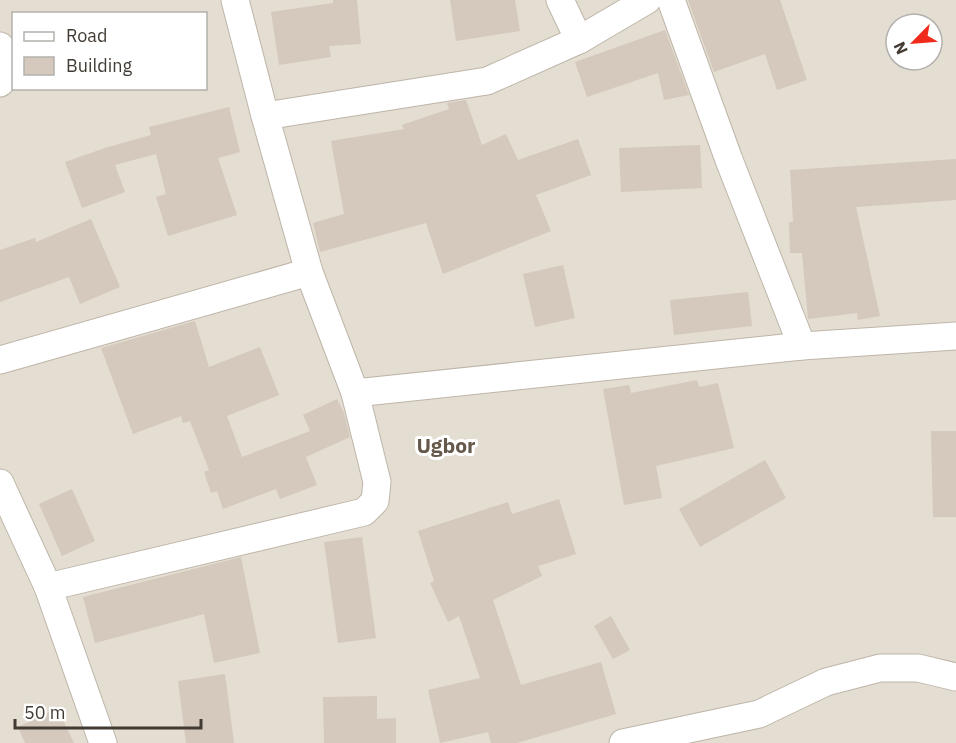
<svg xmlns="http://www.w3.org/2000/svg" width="956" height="743" viewBox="0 0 956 743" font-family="'IBM Plex Sans',sans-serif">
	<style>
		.residential { fill: #e4ddd1; fill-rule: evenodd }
		.building { fill: #d4c9bc }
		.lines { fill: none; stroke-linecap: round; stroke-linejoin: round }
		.minor-casing { stroke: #beb5a9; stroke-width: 29 }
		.minor { stroke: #fff; stroke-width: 27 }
		.labels { text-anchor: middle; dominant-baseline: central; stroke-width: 6; stroke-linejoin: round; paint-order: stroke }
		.quarter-label { font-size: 21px; font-weight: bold; fill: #64584b; stroke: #fff }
	</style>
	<rect width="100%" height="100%" fill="#f0ebe3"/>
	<path class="residential" d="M0,0H956V743H0ZM14,14H206V88H14ZM896,24H932V60H896Z"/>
	<g class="building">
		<path d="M333,0H357L361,44L329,46L331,57L279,65L271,12L333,3Z"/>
		<path d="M450,0H515L520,31L456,41Z"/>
		<path d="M688,0H780L807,80L777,90L765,54L714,72Z"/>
		<path d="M665,30L689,95L664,100L658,73L587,97L575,62Z"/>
		<path d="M466,100L482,145L506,134L518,160L578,139L591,175L536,195L551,231L443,274L426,223L320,252L313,223L344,214L331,141L404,129L402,125L449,109L447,103Z"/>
		<path d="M229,107L240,152L218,158L237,215L168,236L156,197L166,194L156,154L115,165L125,192L82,208L65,162L105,148L151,135L149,127Z"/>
		<path d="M700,145L702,188L621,192L619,148Z"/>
		<path d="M956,159V200L856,207L880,316L858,320L857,313L808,319L802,253H790L789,222H793L790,170Z"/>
		<path d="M91,219L120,287L80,304L69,277L0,302V250L35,238L36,242Z"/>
		<path d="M563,265L575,318L535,327L523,274Z"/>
		<path d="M748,292L752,326L674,335L670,300Z"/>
		<path d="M195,321L209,367L260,347L279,395L227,416L242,457L310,431L303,415L337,399L344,413L350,437L306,457L317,485L280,499L276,489L223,509L217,491L211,493L204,472L209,470L190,421L183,423L181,416L133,434L101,348Z"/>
		<path d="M697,380L699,387L718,383L734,448L656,466L662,498L624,505L603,389L629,385L631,393Z"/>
		<path d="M931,431H956V517H933Z"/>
		<path d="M765,460L786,498L700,547L679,509Z"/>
		<path d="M72,489L95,541L62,556L39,504Z"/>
		<path d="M559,499L576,554L538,566L542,576L493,600L521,685L601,662L616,714L517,743H491L488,732L440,743L428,690L480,678L459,616L448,622L430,583L434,581L418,531L508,502L512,514Z"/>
		<path d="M362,537L376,638L338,643L324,542Z"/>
		<path d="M241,557L260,653L214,663L204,614L95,643L83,597Z"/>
		<path d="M611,616L630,650L613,659L594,626Z"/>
		<path d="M225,674L234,743H186L178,681Z"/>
		<path d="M377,696V719L396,718V743H324L323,697Z"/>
		<path d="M57,708L74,743H25L18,727Z"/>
	</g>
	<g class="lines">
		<g class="minor-casing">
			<g id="minor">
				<path d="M560,0L579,40"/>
				<path d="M671,0L729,160L802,346"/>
				<path d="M0,46C5,59 12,73 0,83"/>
				<path d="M265,116L487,81L579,40L647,0"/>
				<path d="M0,360L309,272"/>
				<path d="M355,393L802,346L956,336"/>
				<path d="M0,483L48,587L103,743"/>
				<path d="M48,587L364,512L375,501L377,482L355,393L309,272L265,116L235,0"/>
				<path d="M623,743L759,714L826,682L880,668H918L956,677"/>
			</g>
		</g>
		<use href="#minor" class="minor"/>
	</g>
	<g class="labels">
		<g class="quarter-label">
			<text x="446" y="445">Ugbor</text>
		</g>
	</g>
	<rect x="12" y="12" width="195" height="78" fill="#ffffff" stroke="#b3b1ad" stroke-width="1.5"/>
	<rect x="24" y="32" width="30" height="9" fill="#ffffff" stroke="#b3b1ad" stroke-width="1.5"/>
	<text x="66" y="42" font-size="18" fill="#423b33">Road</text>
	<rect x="24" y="57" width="30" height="18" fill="#d4c9bc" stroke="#b3b1ad" stroke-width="1.5"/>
	<text x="66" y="72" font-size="18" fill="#423b33">Building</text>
	<g transform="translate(914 42) rotate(245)"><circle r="28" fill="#ffffff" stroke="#b3b1ad" stroke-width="1.5"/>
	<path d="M0-4.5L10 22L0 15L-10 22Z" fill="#f0291a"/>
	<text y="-9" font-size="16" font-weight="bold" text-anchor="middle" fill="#423b33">N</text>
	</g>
	<path d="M15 719v9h186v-9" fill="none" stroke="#423b33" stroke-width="3"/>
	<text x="24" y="719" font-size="18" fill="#423b33" stroke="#ffffff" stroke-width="4.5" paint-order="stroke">50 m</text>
</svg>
